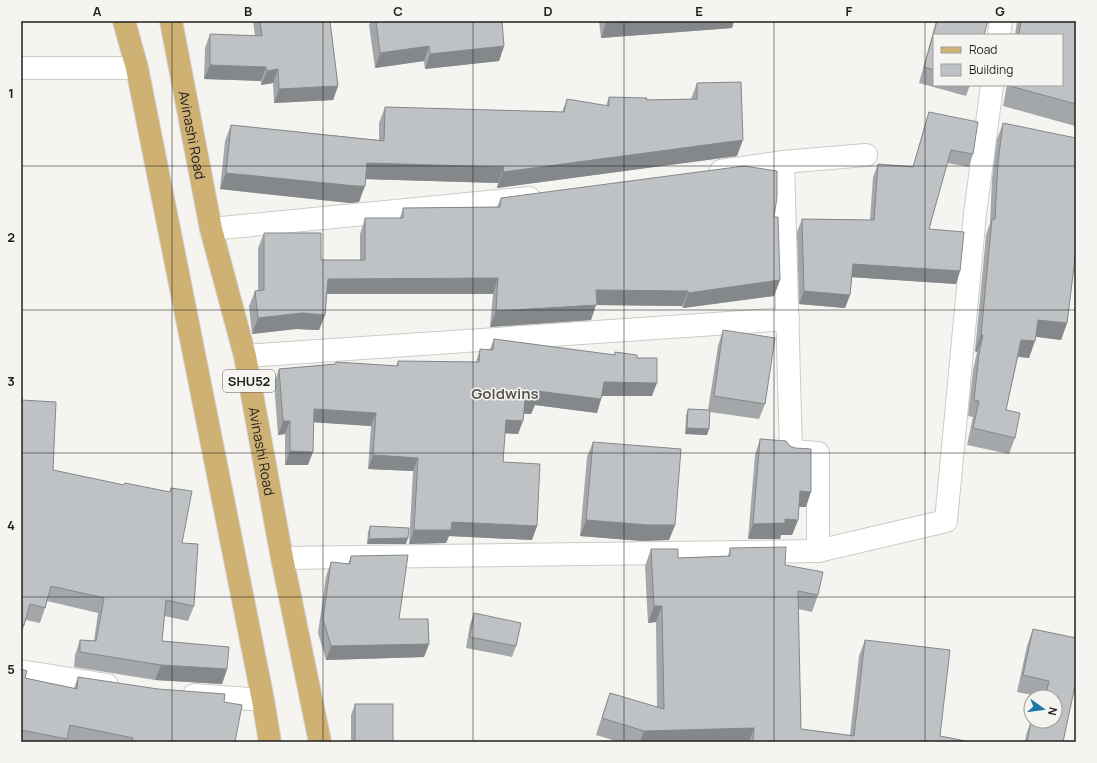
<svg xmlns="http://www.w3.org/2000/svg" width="1097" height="763" viewBox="0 0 1097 763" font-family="Manrope,sans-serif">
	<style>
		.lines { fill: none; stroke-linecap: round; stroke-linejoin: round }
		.minor-casing { stroke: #cdcbc7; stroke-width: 24 }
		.major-casing { stroke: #d2d2d2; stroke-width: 24 }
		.minor { stroke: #fff; stroke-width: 22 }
		.major { stroke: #ceb173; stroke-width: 22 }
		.wall { fill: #a3a7a9 }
		.shaded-wall { fill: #85888a }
		.building { fill: #bec2c5; stroke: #85888a }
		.grid { fill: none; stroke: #201f1e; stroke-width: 1; stroke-opacity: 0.55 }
		.labels { text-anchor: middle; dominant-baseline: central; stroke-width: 3; stroke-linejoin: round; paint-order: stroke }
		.shield { fill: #f6f4f0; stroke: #605f5d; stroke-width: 1 }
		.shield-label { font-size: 13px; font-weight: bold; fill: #201f1e }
		.street-label { font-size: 14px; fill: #201f1e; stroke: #f6f4f0 }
		.neighbourhood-label { font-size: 15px; font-weight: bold; fill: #5a5754; stroke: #f6f4f0 }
		.neatline { fill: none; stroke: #201f1e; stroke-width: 1.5 }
		.grid-label { font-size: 13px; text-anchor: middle; font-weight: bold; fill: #201f1e }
	</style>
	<rect width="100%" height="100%" fill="#f6f4f0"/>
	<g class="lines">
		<g class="minor-casing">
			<g id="minor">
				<path d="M999,35L1001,21"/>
				<path d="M21,68H137"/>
				<path d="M783,162L791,451L818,453V551"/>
				<path d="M721,171L783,162L866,155"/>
				<path d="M211,229L529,198"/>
				<path d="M245,356L788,319"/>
				<path d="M282,558L818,551L946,521L975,214L992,85"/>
				<path d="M21,671L107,685"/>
				<path d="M194,695L263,700"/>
			</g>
		</g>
		<g class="major-casing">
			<g id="major">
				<path d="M124,21L137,68L263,700L270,742"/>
				<path id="s1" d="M171,21L211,229L245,356L282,558L320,742"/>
			</g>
		</g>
		<use href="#minor" class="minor"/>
		<use href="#major" class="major"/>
	</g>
	<g class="wall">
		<path d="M253,21H330L338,86L333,100L274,103L273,83L261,85V81L204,79L205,48L210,34L255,36Z"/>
		<path d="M371,21H502L504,46L499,61L425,69L424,61L375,68L369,25Z"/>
		<path d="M599,21H734L732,28L601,38Z"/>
		<path d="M936,21H988L934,35V85H970L966,96L919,83Z"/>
		<path d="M1017,21H1076V124L1075,126L1003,106L1007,85H1062V35H1015Z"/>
		<path d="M697,83L737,156L497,188L498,183L365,179L359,202L350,203L220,189L225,141L231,125L379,140V123L385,107L562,112L567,99L606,106L609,97L646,100L691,99Z"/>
		<path d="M929,112L973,154L969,167L947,163L929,229L960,271L956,284L852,277L850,295L845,308L799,304L797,232L802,219L870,220L873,177L878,164L913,166L925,125Z"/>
		<path d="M1003,123L1075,258L1067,323L1061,340L1036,337L1029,358L1018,357L1006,410L1015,438L1009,454L967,445L973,417L968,416L973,370L977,352L975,351L986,235L990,223L992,179L997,139Z"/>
		<path d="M501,198L774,217L780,280L774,296L683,308L682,306L596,305L591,320L490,327L493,294H327L325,315L319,330L296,329L252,334L249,306L255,291L258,290V248L264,233L321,260H360V234L365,218H400L403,208L497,207Z"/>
		<path d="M723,330L765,404L759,419L710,412L707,435L685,434L686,415L688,409L708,410L718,346Z"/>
		<path d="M494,339L614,355L615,352L637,358L652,396H602L601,399L597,413L535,405L531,414H524L518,434L505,433L503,462L537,526L532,540L449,536L446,543L409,544L413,471L368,469L371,426L313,422L308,465H285V434L278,435L274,383L279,369L335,364L336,362L396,366L398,361L476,362L480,349H490Z"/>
		<path d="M21,400L53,470L124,485L170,492L171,488L194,606L188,621L164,616L162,641L227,669L222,684L155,680L74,667L75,655L80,640L94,641L98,613L47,601L45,608L40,623L26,620L21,635Z"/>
		<path d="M760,439L806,507H799L798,520L792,535H781L780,539H748L755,455Z"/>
		<path d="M593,442L675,525L669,540L642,541L580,536L587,457Z"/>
		<path d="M370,526L406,544H367L368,532Z"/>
		<path d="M730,548L785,565L818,595L812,612L798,609L801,729L850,735L859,656L865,640L940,736L971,742H619L596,735L604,710L610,693L657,708L656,622L648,623L645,566L651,549L678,558L728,556Z"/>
		<path d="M351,556L399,619L429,644L424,657L326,660L318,633L326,576L331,562L348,564Z"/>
		<path d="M474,613L516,646L512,657L466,648L470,624Z"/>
		<path d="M1033,629L1076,638L1063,742H1025L1026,735L1031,721H1055V697H1042L1017,692L1027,646Z"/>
		<path d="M21,669L25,678L74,688L78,677L224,702L235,742H75L67,740L66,742H21Z"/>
		<path d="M355,704L393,742H351V715Z"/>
	</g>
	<g class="shaded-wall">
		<path d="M634,21H734L732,28L601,38L606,23Z"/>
		<path d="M429,46L424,61L375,68L380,53Z"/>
		<path d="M504,46L499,61L425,69L430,54Z"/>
		<path d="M210,65L266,67L261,81L204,79Z"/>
		<path d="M278,69L273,83L261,85L267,71Z"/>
		<path d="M338,86L333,100L274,103L279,89Z"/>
		<path d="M743,140L737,156L497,188L503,172Z"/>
		<path d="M367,163L504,167L498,183L361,179Z"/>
		<path d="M226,173L365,186L359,202L350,203L220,189Z"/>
		<path d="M853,264L960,271L956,284L849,277Z"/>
		<path d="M498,278L493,294H323L328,279Z"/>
		<path d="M780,280L774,296L683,308L688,293Z"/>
		<path d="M596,290L688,291L682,306L596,305L591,320L490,327L496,311Z"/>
		<path d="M804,291L850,295L845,308L799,304Z"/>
		<path d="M302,313L325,315L319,330L296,329L252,334L258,318Z"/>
		<path d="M1038,320L1067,323L1061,340L1032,336Z"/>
		<path d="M981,335H983L977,352L975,351Z"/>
		<path d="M1021,340L1035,341L1029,358L1016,356Z"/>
		<path d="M604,382L657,383L652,396H599Z"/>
		<path d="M537,391L601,399L597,413L535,405L531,414L520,413L525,400Z"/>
		<path d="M314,409L376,413L371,426L309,422Z"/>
		<path d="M506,420L523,421L518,434L501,433Z"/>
		<path d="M283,421H290L285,434L278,435Z"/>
		<path d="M687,428L709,429L707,435L685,434Z"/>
		<path d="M290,451L313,452L308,465H285Z"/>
		<path d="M373,455L418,458L413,471L368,469Z"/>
		<path d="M800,491L811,492L806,507H795Z"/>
		<path d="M785,519L798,520L792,535H781L780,539H748L753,524Z"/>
		<path d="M586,520L675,525L669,540L642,541L580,536Z"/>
		<path d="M452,522L537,526L532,540L449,536L446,543L409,544L414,530Z"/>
		<path d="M408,538L406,544H367L369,539Z"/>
		<path d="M654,606H662L656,622L648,623Z"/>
		<path d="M429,644L424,657L326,660L331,646Z"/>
		<path d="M161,665L227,669L222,684L155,680Z"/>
		<path d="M754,728L749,742H640L644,731Z"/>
	</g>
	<g class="building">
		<path d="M260,21H330L338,86L279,89L278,69L267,71L266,67L210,65V34L262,36Z"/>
		<path d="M376,21H502L504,46L430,54L429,46L380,53Z"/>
		<path d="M606,21H634L606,23Z"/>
		<path d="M937,21H988L984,35H934V70L924,67Z"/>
		<path d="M1021,21H1076V104L1010,86L1011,85H1062V35H1019Z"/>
		<path d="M741,82L743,140L503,172L504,167L367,163L365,186H356L226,173L231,125L384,141L385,107L564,112L567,99L609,106V97L647,98L646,100L697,99V83Z"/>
		<path d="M929,112L978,122L973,154L951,150L929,229L964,232L960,271L853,264L850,295L804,291L802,219L874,220L878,164L913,167Z"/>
		<path d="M1003,123L1076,138V251L1067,323L1038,320L1035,341L1021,340L1006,410L1020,413L1015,438L973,428L979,401L974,400L979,354L983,335H981L992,219H995L998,163Z"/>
		<path d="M744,166L777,171V197L774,217H778L780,280L688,293V291L596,290L597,305L496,311L498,278L328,279L325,315L302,313L258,318L255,291L264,290V233H321V260H365V218H403V208L500,207L501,198Z"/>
		<path d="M723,330L775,338L765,404L714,396Z"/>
		<path d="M494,339L615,355V352L637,355V358H657V383L604,382L601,399L537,391L536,401L525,400L523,421L506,420L503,462L540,464L537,526L452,522L451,530H414L418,458L373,455L376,413L314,409L313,452L290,451V421H283L279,369L336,364V362L398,366V361L479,362L480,349L493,350Z"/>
		<path d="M21,400L56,402L53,470L124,485L125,483L170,492L171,488L192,491L182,543L198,544L194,606L166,600L162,641L229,647L227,669L161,665L80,652V640L96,641L104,598L51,586L45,608L30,604L24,625L21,624Z"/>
		<path d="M688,409L710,410L709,429L687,428Z"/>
		<path d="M760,439L786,441L790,446L795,448L811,449V492L800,491L798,520L785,519V523L753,524Z"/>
		<path d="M593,442L681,449L675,525H648L586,520Z"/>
		<path d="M370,526L409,528L408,538L369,539Z"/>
		<path d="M786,547L785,565L823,572L818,595L798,591L801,729L854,736L865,640L950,650L940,736L971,742H753L754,728L644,731L602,718L610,693L664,709L662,606H654L651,549H678V558L730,556V548Z"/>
		<path d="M408,555L399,619H428L429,644L331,646L323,619L331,562L350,564L351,556Z"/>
		<path d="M474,613L521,623L516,646L470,637Z"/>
		<path d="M1033,629L1076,638V681L1063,742H1027L1031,721H1055V697H1045L1049,681L1023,675Z"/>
		<path d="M21,669L27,671L25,678L77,689L78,677L158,689L225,694L224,702L242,705L235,742H132L133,738L70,725L67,739L21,730Z"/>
		<rect x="355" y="704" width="38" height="38"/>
	</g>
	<path class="grid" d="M172,21V742M323,21V742M473,21V742M624,21V742M774,21V742M925,21V742M21,166H1076M21,310H1076M21,453H1076M21,597H1076"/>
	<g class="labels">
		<rect class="shield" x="223" y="370" width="52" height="22" rx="3"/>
		<g class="shield-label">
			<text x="249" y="381">SHU52</text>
		</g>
		<g class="street-label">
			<text stroke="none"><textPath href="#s1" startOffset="116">Avinashi Road</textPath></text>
			<text stroke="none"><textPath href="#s1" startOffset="440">Avinashi Road</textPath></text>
		</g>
		<g class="neighbourhood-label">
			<text x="505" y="393">Goldwins</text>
		</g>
	</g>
	<rect width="1097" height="763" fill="none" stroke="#f6f4f0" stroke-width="44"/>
	<rect x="933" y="34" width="130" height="52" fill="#f6f4f0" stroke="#a09f9c"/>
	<rect x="941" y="47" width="20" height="6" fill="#ceb173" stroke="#a09f9c"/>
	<text x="969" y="54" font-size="12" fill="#201f1e">Road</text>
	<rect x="941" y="64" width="20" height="12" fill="#bec2c5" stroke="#a09f9c"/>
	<text x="969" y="74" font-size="12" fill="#201f1e">Building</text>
	<g transform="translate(1043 709) rotate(104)"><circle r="19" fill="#f6f4f0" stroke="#a09f9c"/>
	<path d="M0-3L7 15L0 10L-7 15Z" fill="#1d78a6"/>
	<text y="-6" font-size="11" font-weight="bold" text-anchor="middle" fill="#201f1e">N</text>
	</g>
	<rect x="22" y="22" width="1053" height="719" class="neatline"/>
	<g class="grid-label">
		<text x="97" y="16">A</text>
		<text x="248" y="16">B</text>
		<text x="398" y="16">C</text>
		<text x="548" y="16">D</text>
		<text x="699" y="16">E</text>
		<text x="849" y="16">F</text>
		<text x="1000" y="16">G</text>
		<text x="11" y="98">1</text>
		<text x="11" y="242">2</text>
		<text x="11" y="386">3</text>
		<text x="11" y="530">4</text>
		<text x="11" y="674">5</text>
	</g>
</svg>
